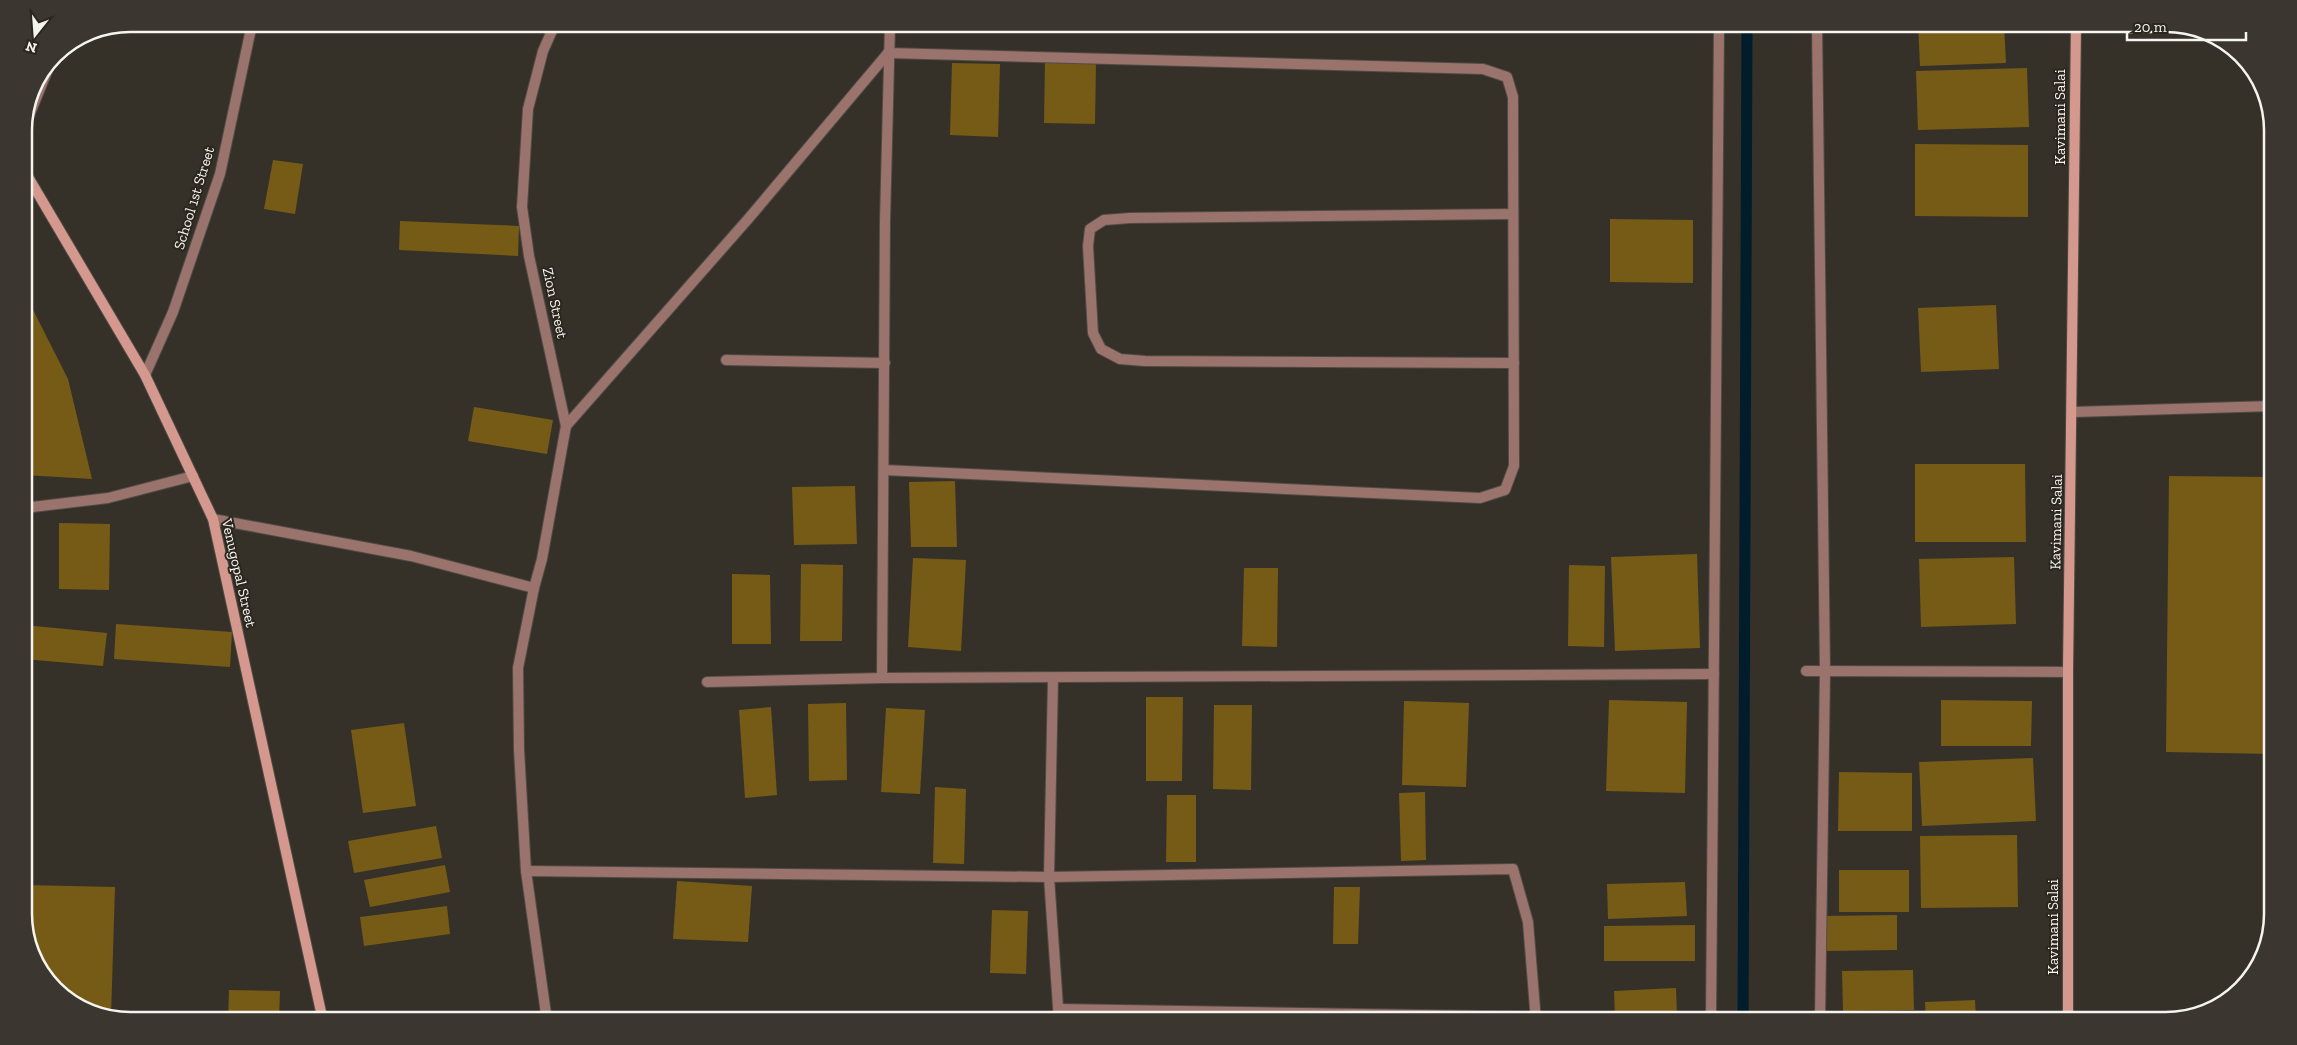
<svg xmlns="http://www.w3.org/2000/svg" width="2297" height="1045" viewBox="0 0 2297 1045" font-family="'Zilla Slab',serif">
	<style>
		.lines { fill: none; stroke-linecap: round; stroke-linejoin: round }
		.stream { stroke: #011c2b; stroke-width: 11 }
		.building { fill: #765b17 }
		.street-casing { stroke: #504c45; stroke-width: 12 }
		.secondary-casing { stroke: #504c45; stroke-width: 12 }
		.street { stroke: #9a736d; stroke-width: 10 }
		.secondary { stroke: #d5988e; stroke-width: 10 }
		.labels { text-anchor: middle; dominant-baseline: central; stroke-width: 4; stroke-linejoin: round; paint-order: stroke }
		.street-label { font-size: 15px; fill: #f6f4ee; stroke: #2b271f }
		.rim { fill: none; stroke: #f6f4ee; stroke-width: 2.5 }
	</style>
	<rect width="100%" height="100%" fill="#353129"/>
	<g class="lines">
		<path class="stream" d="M1743,1021L1747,24"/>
	</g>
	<g class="building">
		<path d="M1918,24H2004L2006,63L1920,66Z"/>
		<path d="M1045,60L1096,62L1095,124L1044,123Z"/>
		<path d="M952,63L1000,64L998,137L950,135Z"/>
		<path d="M2027,68L2029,127L1918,130L1916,71Z"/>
		<path d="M1915,144L2028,145V217L1915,216Z"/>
		<path d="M273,160L303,164L295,214L264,209Z"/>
		<path d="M1610,219L1693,220V283L1610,282Z"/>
		<path d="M400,221L519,226L518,256L399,250Z"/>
		<path d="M24,292L68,379L92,479L24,475Z"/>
		<path d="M1996,305L1999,369L1921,372L1918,308Z"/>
		<path d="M474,407L553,420L547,454L468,441Z"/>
		<path d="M1915,464H2025L2026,542H1915Z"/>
		<path d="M2169,476L2273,477V754L2166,752Z"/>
		<path d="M955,481L957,547H911L909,482Z"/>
		<path d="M855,486L857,544L794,545L792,487Z"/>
		<path d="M59,523L110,524L109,590L59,589Z"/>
		<path d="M1697,554L1700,648L1615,651L1611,557Z"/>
		<path d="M2014,557L2016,624L1921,627L1919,559Z"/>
		<path d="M913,558L966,560L961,651L908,647Z"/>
		<path d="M801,564L843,565L842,641H800Z"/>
		<path d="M1569,565L1605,566L1604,647L1568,646Z"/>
		<path d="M1244,568H1278L1277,647L1242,646Z"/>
		<path d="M732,574L770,575L771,644H732Z"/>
		<path d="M116,624L232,632L230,667L114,659Z"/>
		<path d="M24,625L107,633L103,666L24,659Z"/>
		<path d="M1146,697H1183L1182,781H1146Z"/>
		<path d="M1609,700L1687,702L1685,793L1606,791Z"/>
		<path d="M1941,700L2032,701L2031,746H1941Z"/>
		<path d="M1404,701L1469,703L1466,787L1402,785Z"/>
		<path d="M846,703L847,780L809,781L808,704Z"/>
		<path d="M1214,705H1252L1251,790L1213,789Z"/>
		<path d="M771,707L777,795L745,798L739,710Z"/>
		<path d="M886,708L925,710L920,794L881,792Z"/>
		<path d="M404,723L416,806L363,813L351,730Z"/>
		<path d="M2033,758L2036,821L1922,826L1919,762Z"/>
		<path d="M1839,772L1912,773V831H1838Z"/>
		<path d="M935,787L966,789L964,864L933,863Z"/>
		<path d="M1425,792L1426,860L1401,861L1399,793Z"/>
		<path d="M1167,795H1196V862H1166Z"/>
		<path d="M436,826L442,858L354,873L348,841Z"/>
		<path d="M2017,835L2018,907L1921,908L1920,836Z"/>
		<path d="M445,865L450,892L370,907L364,880Z"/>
		<rect x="1839" y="870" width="70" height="42"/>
		<path d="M677,881L752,886L748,942L673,939Z"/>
		<path d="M1685,882L1687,916L1608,919L1607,884Z"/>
		<path d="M24,885L115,887L111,1017L89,1013L46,979L24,922Z"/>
		<path d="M1334,887H1360L1358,944H1333Z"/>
		<path d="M447,906L450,934L364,946L360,917Z"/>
		<path d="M992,910L1028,911L1026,974L990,973Z"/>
		<path d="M1897,915V950L1823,951V916Z"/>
		<path d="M1695,925V961H1604V926Z"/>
		<path d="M1913,970L1914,1010L1843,1011L1842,971Z"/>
		<path d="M1676,988L1677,1014L1615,1017L1614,991Z"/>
		<path d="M229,990L280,991L279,1021H228Z"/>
		<path d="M1975,1000L1976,1021H1926L1925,1002Z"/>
	</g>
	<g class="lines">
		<g class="street-casing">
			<g id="street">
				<path d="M1817,24L1825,671L1820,1021"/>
				<path d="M24,128L52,59"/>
				<path d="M1513,214L1130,218L1104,220L1090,229L1088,246L1093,333L1101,349L1120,359L1145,361L1514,363"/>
				<path d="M726,360L885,363"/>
				<path d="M145,375L173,312L220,174L252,24"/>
				<path d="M2073,412L2273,406"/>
				<path d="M566,426L749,218L888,53"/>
				<path d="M884,470L1480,498L1505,490L1514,466L1513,97L1507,77L1483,69L888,53"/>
				<path d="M24,508L108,498L193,476"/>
				<path d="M213,519L411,556L534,588"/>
				<path d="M24,533L27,508"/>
				<path d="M1806,671L2068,672"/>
				<path d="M882,678L885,221L890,24"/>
				<path d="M1053,678L1049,877L1059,1021"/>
				<path d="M707,682L882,678L1714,674"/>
				<path d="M526,871L1049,877L1513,869L1528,922L1536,1021"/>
				<path d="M1059,1009L1536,1017"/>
				<path d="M547,1021L526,871L519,750L518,668L534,588L542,559L566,426L529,256L522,207L528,109L543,51L555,24"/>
				<path d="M1711,1021L1719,24"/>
			</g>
		</g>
		<g class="secondary-casing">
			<g id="secondary">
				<path d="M24,170L145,375L213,519L323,1021"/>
				<path d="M2068,1021V672L2076,24"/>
			</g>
		</g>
		<use href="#street" class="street"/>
		<use href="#secondary" class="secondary"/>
	</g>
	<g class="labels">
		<g class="street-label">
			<text transform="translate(2060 117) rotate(-90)">Kavimani Salai</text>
			<text transform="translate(194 198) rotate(-73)">School 1st Street</text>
			<text transform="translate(555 303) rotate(78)">Zion Street</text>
			<text transform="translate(2056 522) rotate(-89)">Kavimani Salai</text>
			<text transform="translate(239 573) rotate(77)">Venugopal Street</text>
			<text transform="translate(2053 927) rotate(-90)">Kavimani Salai</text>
		</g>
	</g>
	<path d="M0 0H2297V1045H0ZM130 32H2166A98 98 0 0 1 2264 130V914A98 98 0 0 1 2166 1012H130A98 98 0 0 1 32 914V130A98 98 0 0 1 130 32Z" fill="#3b3730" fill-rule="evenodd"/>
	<path class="rim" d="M130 32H2166A98 98 0 0 1 2264 130V914A98 98 0 0 1 2166 1012H130A98 98 0 0 1 32 914V130A98 98 0 0 1 130 32Z"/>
	<g transform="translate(35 35) rotate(197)" stroke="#2b271f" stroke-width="4" paint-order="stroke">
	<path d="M0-4L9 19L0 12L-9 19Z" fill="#f6f4ee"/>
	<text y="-8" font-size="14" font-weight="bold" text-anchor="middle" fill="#f6f4ee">N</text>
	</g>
	<path d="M2127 32v8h119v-8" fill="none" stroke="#f6f4ee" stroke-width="2.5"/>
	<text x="2134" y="32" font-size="15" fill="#f6f4ee" stroke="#2b271f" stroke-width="4" paint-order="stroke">20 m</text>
</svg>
